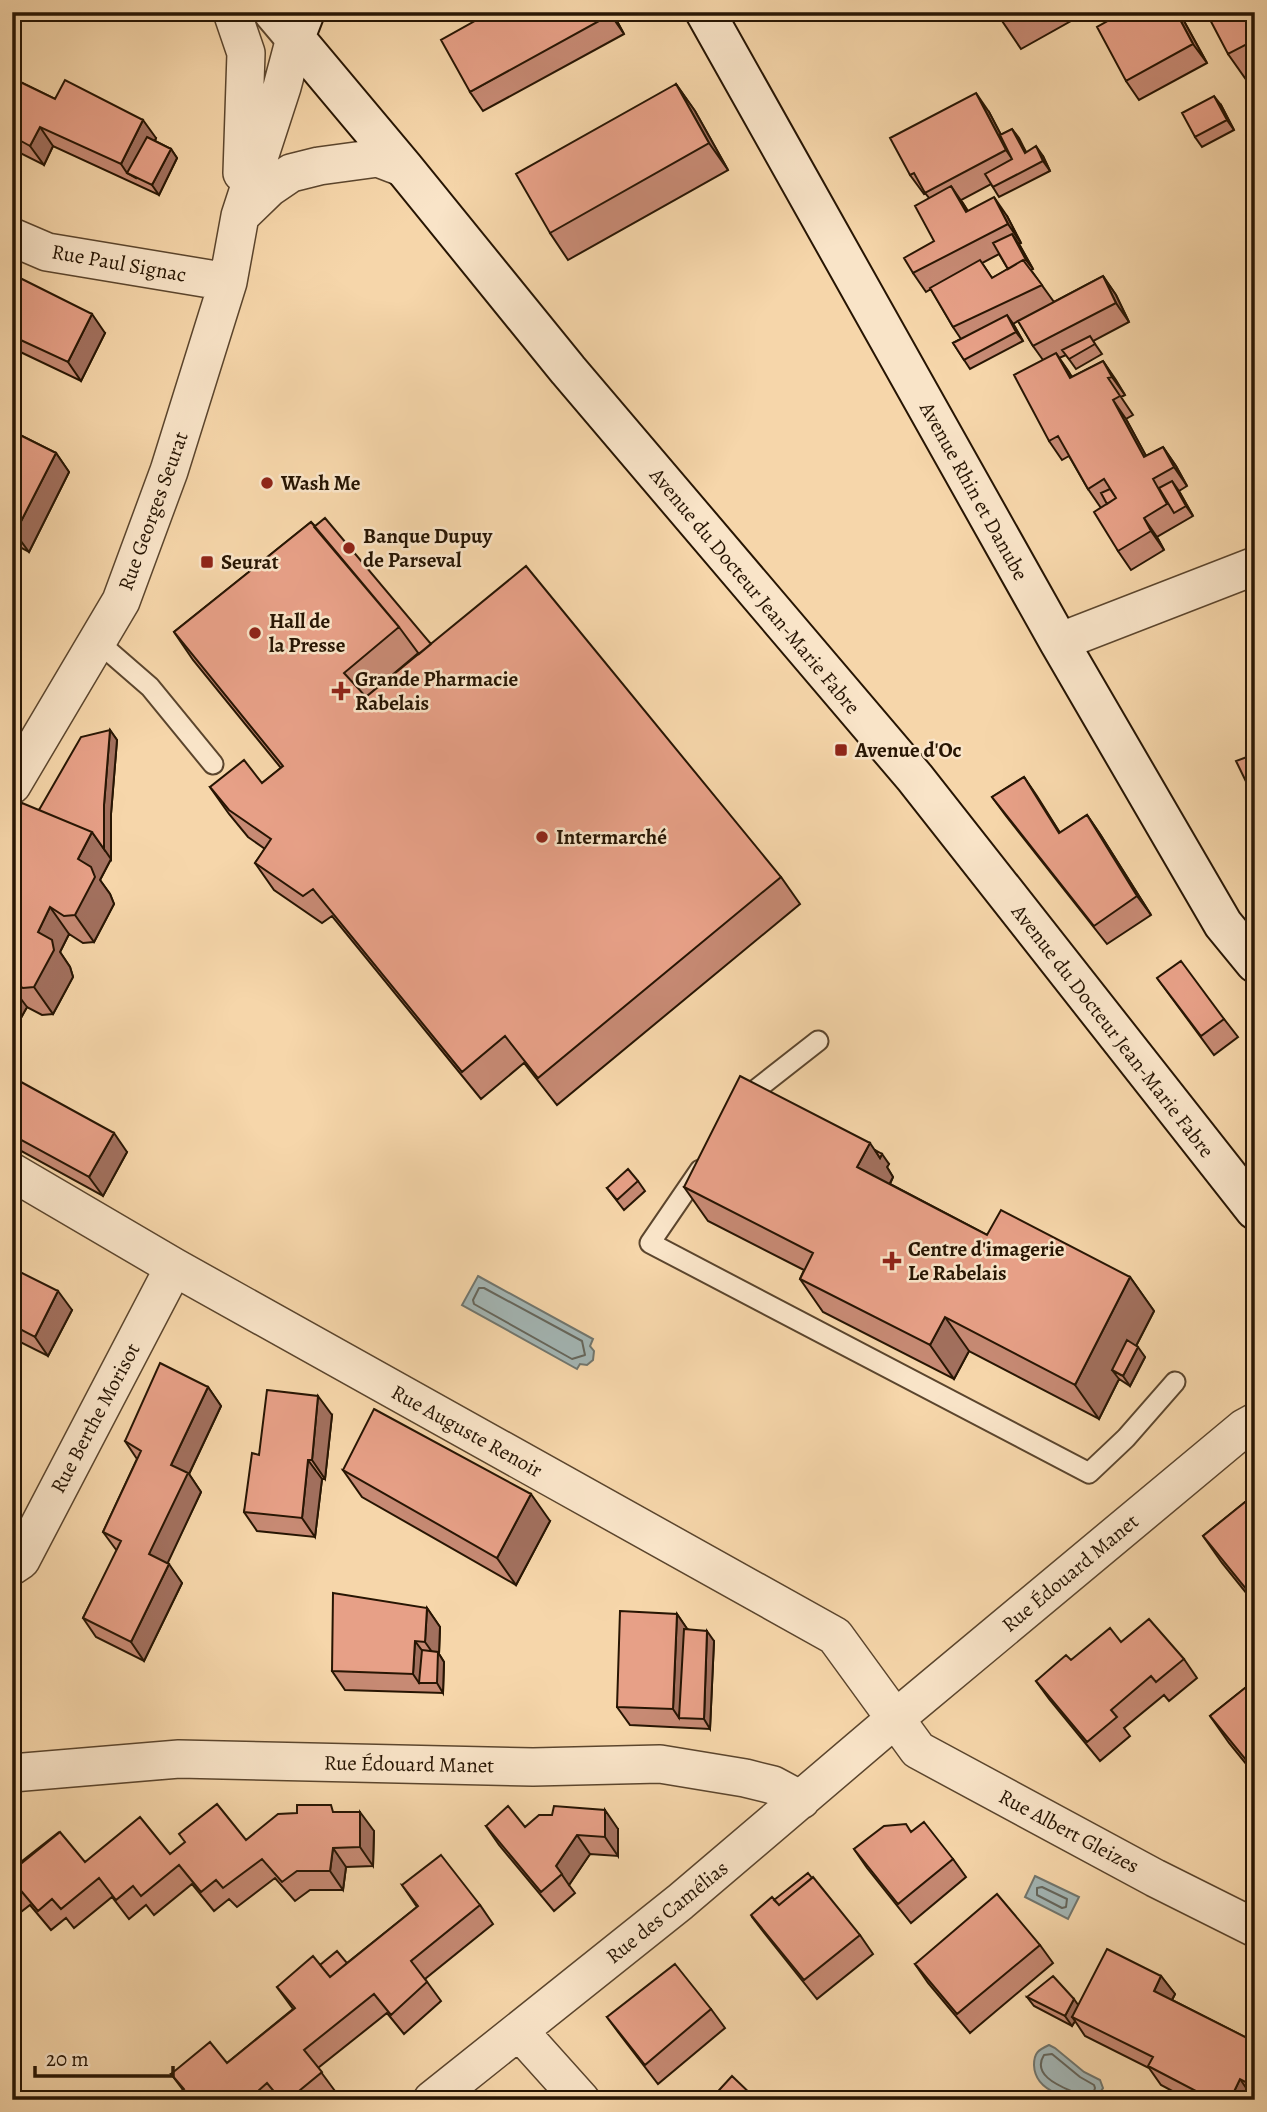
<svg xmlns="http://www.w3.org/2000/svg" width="1267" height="2112" font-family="Alegreya,serif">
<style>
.water{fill:#a3b6b5;stroke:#71766e;stroke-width:2}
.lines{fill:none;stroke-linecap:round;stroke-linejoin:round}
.shore{stroke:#65665c;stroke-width:2}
.service-casing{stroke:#5b452d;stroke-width:23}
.minor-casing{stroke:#5b452d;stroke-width:40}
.tertiary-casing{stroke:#5b452d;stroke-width:42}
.secondary-casing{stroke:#271503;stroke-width:42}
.service{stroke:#f9e4c8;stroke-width:19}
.minor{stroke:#f9e4c8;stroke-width:37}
.tertiary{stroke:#f9e4c8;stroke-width:38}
.secondary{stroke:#f9e4c8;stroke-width:38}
.wall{fill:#c78a74;stroke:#271503;stroke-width:2;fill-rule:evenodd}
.shaded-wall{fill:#a2705e;stroke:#271503;stroke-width:2}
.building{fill:#e7a087;stroke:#271503;stroke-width:2}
.poi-dot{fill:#8f2418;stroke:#f9e4c8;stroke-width:2.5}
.labels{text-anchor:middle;stroke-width:5;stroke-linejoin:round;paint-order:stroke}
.street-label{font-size:21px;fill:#271503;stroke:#f9e4c8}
.poi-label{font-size:21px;font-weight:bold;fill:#271503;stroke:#f9e4c8;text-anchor:start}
</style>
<rect width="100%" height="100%" fill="#f6d6aa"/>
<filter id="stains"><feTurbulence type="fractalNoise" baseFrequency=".00286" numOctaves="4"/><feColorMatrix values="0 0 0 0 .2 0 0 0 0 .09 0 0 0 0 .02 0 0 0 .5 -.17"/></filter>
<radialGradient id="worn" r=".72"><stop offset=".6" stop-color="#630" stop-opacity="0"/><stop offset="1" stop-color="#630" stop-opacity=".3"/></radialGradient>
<!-- water -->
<path class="water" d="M478,1276L593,1339L590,1346L594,1351L593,1360L587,1365L580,1364L577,1369L462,1305Z
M1035,1876L1079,1897L1068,1919L1025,1897Z
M1049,2045L1055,2048L1084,2072L1100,2080L1103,2088L1095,2100C1073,2100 1035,2094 1034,2065C1034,2053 1038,2050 1049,2045Z"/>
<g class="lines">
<!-- shore -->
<path class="shore" d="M479,1288H484L582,1341L585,1355L572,1359L474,1304L473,1300Z
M1042,1887L1067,1899L1066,1907L1062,1908L1037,1895V1888Z
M1074,2100L1071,2091C1057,2085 1032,2074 1044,2055L1052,2054L1080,2077L1094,2085L1095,2088L1091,2100"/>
<defs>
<path id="service" d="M97,641L150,687L213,764
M745,1104L753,1092L818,1041
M700,1170L650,1243L1089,1473L1126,1438L1175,1382"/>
<path id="minor" d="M232,12L246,53L242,173
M241,215L269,188L291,173L319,166L378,158L404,168
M12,237L47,252L228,282
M1059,642L1255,566
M12,785L121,601L169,471L228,282L240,216L282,87L295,38
M12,1172L174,1267L835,1636L918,1750L1155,1878L1255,1928
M12,1566L21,1560L174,1267
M12,1773L179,1759L533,1767L660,1764L745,1778L773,1785L801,1800
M519,2031L581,2100
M432,2100L680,1902L896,1718L1244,1428L1255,1422"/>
<path id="tertiary" d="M273,12L295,38"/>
<path id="secondary" d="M305,12L295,38L404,168L568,370L915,778L1255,1210
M705,12L1059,642L1223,924L1255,963"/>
</defs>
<!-- service casing -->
<use href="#service" class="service-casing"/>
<!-- minor casing -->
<use href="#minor" class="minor-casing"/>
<!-- tertiary casing -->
<use href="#tertiary" class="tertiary-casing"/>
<!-- secondary casing -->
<use href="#secondary" class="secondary-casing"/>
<!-- service -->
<use href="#service" class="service"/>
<!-- minor -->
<use href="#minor" class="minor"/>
<!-- tertiary -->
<use href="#tertiary" class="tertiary"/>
<!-- secondary -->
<use href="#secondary" class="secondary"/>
</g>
<!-- wall -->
<path class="wall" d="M612,12L624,34L483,111L470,92Z
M996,12H1087L1021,49Z
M1124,12H1179L1207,63L1139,100L1126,81Z
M1255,12V87L1252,88L1228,54Z
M12,78L55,99L156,138L155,141L171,149L177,158L159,195L53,146L44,165L12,149Z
M676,84L695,111L728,170L568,260L550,233Z
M1221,105L1234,130L1202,147L1195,137Z
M989,112L1001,135L1012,129L1026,152L1043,156L1050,171L999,197L991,184L961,200L968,211L1007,216L1021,243L1019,244L1033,269L1031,270L1054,302L1103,276L1116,295L1129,322L1093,341L1102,354L1076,369L1066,355L1059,358L1072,377L1103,361L1125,395L1121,397L1133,415L1126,419L1146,456L1163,447L1176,466L1187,486L1179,491L1193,516L1157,537L1164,550L1131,570L1118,551L1101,508L1088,489L1069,456L1062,460L1049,441L1043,360L1033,346L1018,321L1013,324L1023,341L970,369L953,343L961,339L953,327L931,289L926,292L913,273L934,241L929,198L925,193L924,194L910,175ZM999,254L1008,269L992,278L982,263Z
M12,279L105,333L81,381L12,348Z
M12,431L56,453L69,472L29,552L12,543Z
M311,522L431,644L781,877L800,904L557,1105L524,1063L481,1099L332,916L322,923L274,890L255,863L265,849L248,837L229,814L210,787L262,783L281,768L193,660L174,632ZM417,654L418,655L366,697Z
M110,730L117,740L111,814V859L100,880L110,894L114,904L94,942L83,943L69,934L60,952L70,967L73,977L53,1014L42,1015L27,1007L12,1034V819L39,810Z
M1024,777L1060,833L1087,815L1100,834L1151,915L1107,944L1006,816L992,797Z
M1157,978L1224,1019L1238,1037L1214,1055Z
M12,1077L127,1152L103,1196L12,1146Z
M875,1150L889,1164L887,1167L893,1177L890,1184L987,1235L1130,1277L1154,1311L1136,1346L1145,1357L1130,1386L1119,1379L1099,1419L969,1351L954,1379L823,1312L800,1279L804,1270L708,1221L684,1187Z
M638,1181L645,1191L624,1210L607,1188Z
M12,1268L72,1310L48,1356L12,1338Z
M208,1387L221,1406L189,1474L201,1492L167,1563L182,1583L144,1661L96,1637L83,1618L117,1551L103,1532L137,1459L125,1441Z
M332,1415L325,1479H322L315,1537L257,1531L244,1512L259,1455Z
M343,1470L550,1521L516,1585L362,1497Z
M1255,1494V1604L1222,1563L1203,1536Z
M427,1608L440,1627L439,1654L444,1662L443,1693L345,1690L332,1671Z
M677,1614L687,1629L714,1641L710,1729L630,1725L617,1707Z
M1121,1642L1184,1659L1197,1678L1169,1701L1164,1695L1124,1728L1130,1736L1100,1761L1049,1699L1036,1681L1071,1660Z
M1255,1680V1775L1229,1743L1210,1716Z
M336,1812L374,1831L373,1866L346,1867L343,1890H310L295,1901L275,1878L237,1907L229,1899L214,1911L192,1884L154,1915L146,1905L129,1919L112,1897L74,1928L66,1918L51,1930L30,1905L12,1919V1871L170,1854L246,1840Z
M486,1826L618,1829V1856L590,1854L569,1885L575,1893L554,1911L499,1845Z
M911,1831L953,1859L966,1877L911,1923L867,1868L854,1849Z
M402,1885L480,1905L493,1924L425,1979L441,2001L404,2034L387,2013L318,2068L335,2091L325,2100H170L183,2090L171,2074L227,2063L293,2009L277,1987L320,1965L347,1963L417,1907Z
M774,1900L860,1935L873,1954L817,1999L765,1934L752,1917Z
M1040,1945L1053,1963L970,2033L928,1983L915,1964Z
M1161,1976L1175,1994L1172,2000L1255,2042V2099L1253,2098L1252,2100H1189L1161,2085L1149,2068L1085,2036L1075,2021L1072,2026L1034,2006L1027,1997L1078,2005Z
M711,2009L725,2028L658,2084L621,2036L607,2017Z"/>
<!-- shaded-wall -->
<path class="shaded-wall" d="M609,12H612L624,34Z
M1176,12H1179L1207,63L1193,44Z
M676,84L695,111L728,170L709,143Z
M976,93L989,112L1019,169L1006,150Z
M1214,96L1221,105L1234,130L1227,120Z
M143,120L156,138L136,178L127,173L121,164Z
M40,127L53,146L44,165L30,146Z
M1012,129L1019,138L1031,162L1025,153Z
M1036,146L1043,156L1050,171L1043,161Z
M171,149L177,158L159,195L152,185Z
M951,186L964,205L979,231L966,212Z
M994,197L1007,216L1021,243L1008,224Z
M1012,234L1019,244L1033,269L1026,260Z
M1103,276L1116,295L1129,322L1116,303Z
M92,314L105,333L81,381L68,362Z
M1007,315L1014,325L1023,341L1016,332Z
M1056,353L1069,372L1083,397L1070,378Z
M1103,361L1116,380L1125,395L1112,377Z
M1113,400L1126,419L1157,476L1144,457Z
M1163,447L1176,466L1187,486L1174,467Z
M56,453L69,472L29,552L15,533Z
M1172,481L1179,491L1193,516L1186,506Z
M1144,518L1157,537L1164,550L1151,531Z
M110,730L117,740L111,814V859L104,849V805Z
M1024,777L1037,796L1072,852L1059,833Z
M1087,815L1100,834L1151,915L1137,896Z
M92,832L111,859L100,880L110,894L114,904L94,942L75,915L78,859Z
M50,907L69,934L60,952L70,967L73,977L53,1014L34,987L38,932Z
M12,987L27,1007L12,1034Z
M114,1133L127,1152L103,1196L89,1177Z
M870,1143L880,1158L882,1154L889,1164L887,1167L893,1177L881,1201L857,1167Z
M1130,1277L1154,1311L1121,1375L1112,1370L1119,1379L1099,1419L1075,1385Z
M58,1291L72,1310L48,1356L35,1337Z
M945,1317L969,1351L954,1379L930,1345Z
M1138,1347L1145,1357L1130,1386L1123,1376Z
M208,1387L221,1406L189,1474L201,1492L163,1573L149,1554L171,1465Z
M318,1396L332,1415L325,1479L312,1460Z
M12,1425L19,1435L12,1449Z
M308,1460L322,1479L315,1537L302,1518Z
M531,1494L550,1521L516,1585L497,1558Z
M169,1564L182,1583L144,1661L131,1642Z
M427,1608L440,1627L439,1654L444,1662L443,1693L437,1683V1659L425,1642Z
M677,1614L690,1633L679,1718L673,1709Z
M707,1631L714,1641L710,1729L704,1719Z
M415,1641L429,1660L419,1683L413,1674Z
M605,1810L618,1829V1856L605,1837Z
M360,1812L374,1831L373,1866L360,1847Z
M577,1835L590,1854L569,1885L556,1866Z
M333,1848L346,1867L343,1890L330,1871Z
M1161,1976L1175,1994L1167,2009L1154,1991Z
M1074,1999L1081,2009L1072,2017L1075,2021L1072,2026L1065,2016Z
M1240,2079L1253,2098L1252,2100H1230Z"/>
<!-- building -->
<path class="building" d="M491,12H609L610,15L470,92L441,40Z
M1124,12H1176L1193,44L1126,81L1097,27Z
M1206,12H1255V40L1228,54Z
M12,78L55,99L65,80L143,120L121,164L40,127L30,146L12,136Z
M676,84L709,143L550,233L516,174Z
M976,93L1006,150L925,193L914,173L910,175L890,138Z
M1214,96L1227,120L1195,137L1182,113Z
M1012,129L1025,153L1036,146L1043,161L993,187L985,174L1012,159L1000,135Z
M147,137L171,149L152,185L127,173Z
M951,186L966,212L994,197L1008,224L913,273L904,258L934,241L915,206Z
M1012,234L1026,260L1024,261L1023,260L1008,269L993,243Z
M980,260L992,278L1023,260L1042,285L953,327L930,288Z
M14,275L92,314L68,362L12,336V279Z
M1103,276L1116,303L1033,346L1018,321Z
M1007,315L1016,332L964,360L953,343Z
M1090,336L1095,344L1069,359L1062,350Z
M1056,353L1070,378L1103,361L1112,377L1108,378L1120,396L1113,400L1144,457L1163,447L1174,467L1153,479L1167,504L1144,518L1151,531L1118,551L1094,512L1116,498L1104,479L1088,489L1058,436L1049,441L1014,375Z
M12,431L56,453L15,533L12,531Z
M1172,481L1186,506L1174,513L1159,488Z
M1110,489L1116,498L1107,504L1101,493Z
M325,518L431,644L419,654L399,627L314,527Z
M311,522L399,627L344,673L366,697L526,566L781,877L538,1078L505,1036L462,1072L313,889L303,896L255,863L271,839L229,810L210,787L244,760L262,783L283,766L174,632Z
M110,730L104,805V849L92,832L39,810L81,737Z
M1255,754V800L1236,761Z
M1024,777L1059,833L1087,815L1137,896L1094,926L992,797Z
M22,803L92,832L78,859L91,867L95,877L75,915L64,916L50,907L38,932L52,940L54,950L34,987L23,988L12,983V819Z
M1181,961L1224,1019L1201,1036L1157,978Z
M740,1076L870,1143L857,1167L945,1213L987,1235L1001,1210L1130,1277L1075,1385L945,1317L930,1345L800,1279L813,1253L684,1187Z
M12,1077L114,1133L89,1177L12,1135Z
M875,1150L882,1154L880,1158Z
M628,1169L638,1181L617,1200L607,1188Z
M12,1268L58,1291L35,1337L12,1325Z
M1127,1340L1138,1347L1123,1376L1112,1370Z
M160,1363L208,1387L171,1465L188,1473L149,1554L169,1564L131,1642L83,1618L121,1541L103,1532L141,1451L125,1441Z
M267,1390L318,1396L312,1460H308L302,1518L244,1512L252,1453L259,1455Z
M374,1409L531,1494L497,1558L343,1470Z
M1255,1494V1600L1203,1536Z
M333,1593L427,1608L425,1642L415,1641L413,1674L332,1671Z
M620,1611L677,1614L673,1709L617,1707Z
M1149,1619L1184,1659L1156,1682L1151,1676L1111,1710L1117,1717L1087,1742L1036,1681L1066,1655L1071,1660L1110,1628L1121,1642Z
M684,1629L707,1631L704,1719L679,1718Z
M422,1650L438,1652L437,1683H419Z
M1255,1680V1771L1210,1716Z
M217,1804L246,1840L278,1814L297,1813V1805H331L333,1812H360V1847L333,1848L330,1871H297L282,1882L262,1859L223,1888L216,1880L201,1892L179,1865L141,1896L133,1886L116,1900L99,1878L61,1909L52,1899L38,1911L17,1886L12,1890V1871L60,1832L85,1862L140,1817L170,1854L185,1842L179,1834Z
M508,1806L525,1827L539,1815H552L554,1806L605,1810V1837L577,1835L556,1866L562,1874L541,1892L486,1826Z
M924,1822L953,1859L898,1904L854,1849L884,1826L906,1824L911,1832Z
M59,1832L23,1862L22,1861Z
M441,1855L480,1905L411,1961L427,1982L391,2015L374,1994L304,2050L322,2072L288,2100H281L267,2083L248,2100H170L184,2089L171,2074L210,2042L227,2063L295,2008L277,1987L313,1956L330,1977L418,1906L402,1885Z
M808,1873L812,1878L779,1905L774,1900Z
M813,1877L860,1935L804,1980L751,1915L772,1897L779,1905Z
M997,1894L1040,1945L957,2014L915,1964Z
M1107,1949L1161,1976L1154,1991L1255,2042V2087L1240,2079L1230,2100H1213L1148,2066L1153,2057L1072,2017Z
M337,1951L347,1963L330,1977L320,1965Z
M675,1964L711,2009L645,2065L607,2017Z
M1053,1976L1074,1999L1065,2016L1027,1997Z
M732,2076L757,2100H710Z"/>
<!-- markers -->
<g class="poi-dot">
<circle cx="267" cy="483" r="7"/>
<circle cx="349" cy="548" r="7"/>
<rect x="200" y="555" width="14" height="14" rx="3.5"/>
<circle cx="255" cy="633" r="7"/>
<path d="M337.5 680.5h7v7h7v7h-7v7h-7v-7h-7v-7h7z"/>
<rect x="834" y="743" width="14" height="14" rx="3.5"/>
<circle cx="542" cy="837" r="7"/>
<path d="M888.5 1250.5h7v7h7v7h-7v7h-7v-7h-7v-7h7z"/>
</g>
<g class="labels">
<!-- street labels -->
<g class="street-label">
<text transform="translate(119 263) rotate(10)" y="7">Rue Paul Signac</text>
<text transform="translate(974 491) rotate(61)" y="7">Avenue Rhin et Danube</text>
<text transform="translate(153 511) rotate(-70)" y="7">Rue Georges Seurat</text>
<text transform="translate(755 591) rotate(50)" y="7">Avenue du Docteur Jean-Marie Fabre</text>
<text transform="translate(1113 1031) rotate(52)" y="7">Avenue du Docteur Jean-Marie Fabre</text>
<text transform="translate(95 1418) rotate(-62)" y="7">Rue Berthe Morisot</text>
<text transform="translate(467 1431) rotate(29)" y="7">Rue Auguste Renoir</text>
<text transform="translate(1070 1573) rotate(-40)" y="7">Rue Édouard Manet</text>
<text transform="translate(409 1764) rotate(1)" y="7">Rue Édouard Manet</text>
<text transform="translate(1069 1831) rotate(28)" y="7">Rue Albert Gleizes</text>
<text transform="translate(667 1912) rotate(-39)" y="7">Rue des Camélias</text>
</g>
<!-- poi labels -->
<g class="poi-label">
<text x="281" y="490">Wash Me</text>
<text x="363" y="543">Banque Dupuy<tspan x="363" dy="24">de Parseval</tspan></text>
<text x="221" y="569">Seurat</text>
<text x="269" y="628">Hall de<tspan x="269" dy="24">la Presse</tspan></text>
<text x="355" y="686">Grande Pharmacie<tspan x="355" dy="24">Rabelais</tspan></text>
<text x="855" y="757">Avenue d'Oc</text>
<text x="556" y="844">Intermarché</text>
<text x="908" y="1256">Centre d'imagerie<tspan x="908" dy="24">Le Rabelais</tspan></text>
</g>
</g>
<!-- margin -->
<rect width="1267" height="2112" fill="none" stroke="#f6d6aa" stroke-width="42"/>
<rect x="14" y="14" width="1239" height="2084" fill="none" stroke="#271503" stroke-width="3.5"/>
<rect x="21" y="21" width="1225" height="2070" fill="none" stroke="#271503" stroke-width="2"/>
<!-- scale -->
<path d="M35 2066v10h138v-10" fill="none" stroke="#271503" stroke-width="3.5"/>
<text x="46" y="2066" font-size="21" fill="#271503" stroke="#f9e4c8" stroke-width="5" paint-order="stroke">20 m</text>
<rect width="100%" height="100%" filter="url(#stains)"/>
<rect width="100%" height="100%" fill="url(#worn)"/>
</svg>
